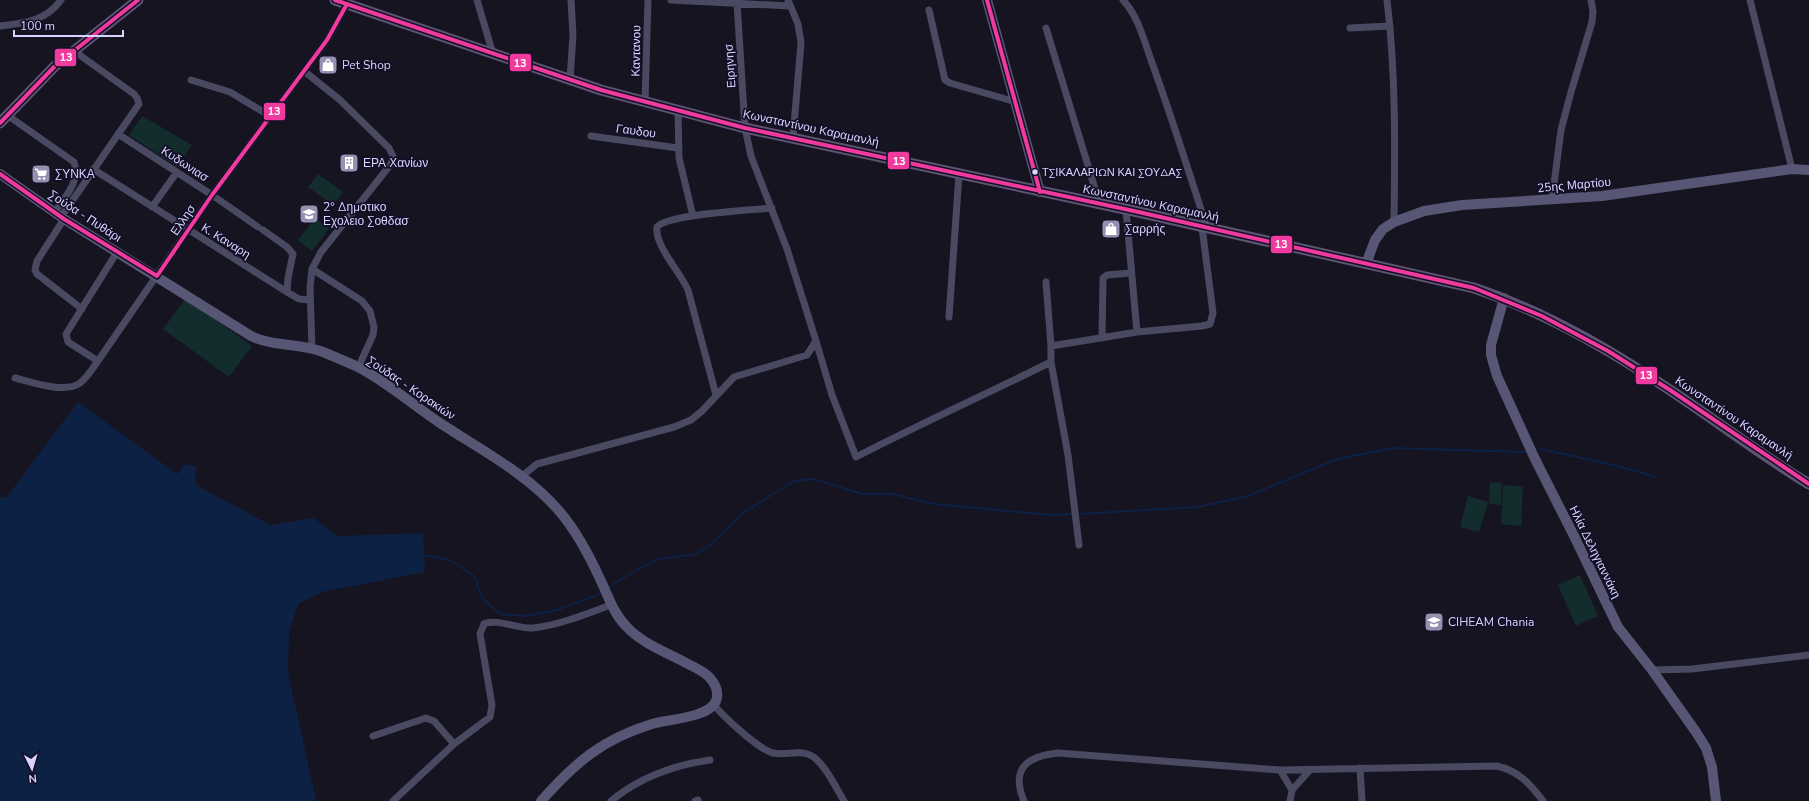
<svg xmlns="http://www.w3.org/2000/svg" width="1809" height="801" font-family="'Nunito Sans',sans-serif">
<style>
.green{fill:#132c2d}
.water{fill:#0d2144}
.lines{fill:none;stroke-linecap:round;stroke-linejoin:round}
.stream{stroke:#0d2144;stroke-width:2}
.street{stroke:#4a4962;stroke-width:7}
.secondary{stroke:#575674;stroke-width:10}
.primary{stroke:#5e5373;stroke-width:11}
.bus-1-casing{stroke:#130f26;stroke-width:7}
.bus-1{stroke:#f13a9d;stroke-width:4}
.bus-dot{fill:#d9d4ff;stroke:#130f26;stroke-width:1.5}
.labels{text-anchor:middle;stroke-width:3.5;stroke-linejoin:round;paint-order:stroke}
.bus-label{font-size:11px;fill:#d9d4ff;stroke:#130f26;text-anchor:start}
.street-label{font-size:12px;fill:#d9d4ff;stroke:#130f26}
.poi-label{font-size:12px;fill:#d9d4ff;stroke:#130f26;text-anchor:start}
.line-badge{stroke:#130f26;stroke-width:1.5}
.badge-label{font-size:11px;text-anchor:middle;font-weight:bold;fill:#fff}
</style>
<rect width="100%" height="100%" fill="#161421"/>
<!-- green -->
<path class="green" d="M142,116L192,145L177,167L129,135Z
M318,174L343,192L333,205L308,187Z
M315,218L329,228L312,251L298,240Z
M186,298L252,346L229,377L163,329Z
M1490,482L1502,483L1501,505L1489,504Z
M1503,485L1523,487L1521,526L1501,524Z
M1468,496L1488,502L1479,532L1460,527Z
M1580,575L1598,616L1576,626L1558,585Z"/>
<!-- water -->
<path class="water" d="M78,402L177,474L184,465L196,466L195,479L196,485L270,525L313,518L338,536L423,533L425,572L322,592L298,604L289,632L288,672L316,801H0V497L6,498Z"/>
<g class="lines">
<!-- stream -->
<path class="stream" d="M1540,449L1614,465L1657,477
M1078,514L1198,507L1248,496L1337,459L1393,448L1525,452
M424,555L450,560L474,576L482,598L500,614L526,616L557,610L595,596L602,592
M607,588L635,571L659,559L696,554L710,545L743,513L794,481L814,479L862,494H892L934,504L1050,515L1073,514"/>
<!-- street -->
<path class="street" d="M477,0L493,54
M671,0L790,6
M788,0L798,24L801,43L793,137
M1123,0C1138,16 1144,40 1151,60C1171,115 1189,172 1207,228
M1387,0C1396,73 1395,148 1394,222
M1750,0L1792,169
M929,10L945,80L950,83L1016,102
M0,26C25,23 46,21 61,0
M1046,28L1100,205
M1350,28L1390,26
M304,71L340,100L389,148L393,156L391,164L321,252L312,269L310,287L312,349
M191,80L230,92L270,116
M570,80L573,35L571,0
M645,102L648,0
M678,110L679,158L693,216
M7,115L74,162C81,182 65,196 55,212
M118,134L212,195L258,227
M591,136L678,148
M93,169L287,292
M1552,200L1561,130L1571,92L1592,22L1593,12L1591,0
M152,207L177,172
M1126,210L1137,332
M61,217L139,104L137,98L134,94L74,51
M64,219L37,261L35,270L37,274L82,309
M263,230L287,247L293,254L288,278L287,292L299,299L310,300
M312,269L362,301L370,311L374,327L373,335L358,368
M1046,282L1051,346
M949,317L959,174
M1102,338L1103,278L1107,275L1131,273
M816,341L832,395L856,457C920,424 986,394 1051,362V346L1137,332L1202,326L1210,324L1213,313L1202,227
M98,361L68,342L66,334L117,252
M1051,362L1068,455L1079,545
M15,378C31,382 65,394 80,383C87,378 93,368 98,361L212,195L327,40L347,4
M716,395L688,290C681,273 654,245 657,227C667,214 752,210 772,208
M522,476L537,464L674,427L691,420L702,411L734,377L807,355L816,341L787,249L751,156L745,128L737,3
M1652,670L1692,669L1809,655
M714,705C724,717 758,749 773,753C786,756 800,749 812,756C825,764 836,788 844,801
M373,736L426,718L434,721L454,744
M1360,768L1362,801
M1280,770L1292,790
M393,801L454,744L490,717L492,705L480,634L484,624C496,618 518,629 533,628C560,625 586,614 611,605
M611,801C640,777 674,765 710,760
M695,801L698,800
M1024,801C1010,768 1028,756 1058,753L1280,770L1497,766C1519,771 1530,784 1543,801
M1290,801L1292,790L1310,770"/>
<!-- secondary -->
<path class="secondary" d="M987,0L1040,192
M0,174L64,219L251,336C274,347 300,343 323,352C335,357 347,362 358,367C387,382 413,405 440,423C481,450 528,474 560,512C577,532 589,555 600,579C608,595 613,613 626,626C641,643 666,652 686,663C694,667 704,671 710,678C716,685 719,693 716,701C709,718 668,719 652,724C602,739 575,763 541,801
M1366,264L1375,240L1383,229L1394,222L1424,211L1462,205L1602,196L1792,169L1809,170
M1504,298L1491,345V355L1497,376L1535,459L1574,536L1618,627L1652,670L1696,732L1706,748L1712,767L1716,801"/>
<!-- primary -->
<path class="primary" d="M335,0L601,90L745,128L1134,211L1474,288C1536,309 1595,341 1650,377C1704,411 1754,451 1809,484
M0,123L55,66L138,0"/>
<defs>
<path id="bus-1" d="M335,0L601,90L745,128L1134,211L1474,288L1542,316L1608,351L1670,390L1809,484
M987,0L1040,192
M0,123L55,66L138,0
M0,174L64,219L157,276L212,195L327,40L347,4"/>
</defs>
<!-- bus-1 casing -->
<use href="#bus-1" class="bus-1-casing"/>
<!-- bus-1 -->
<use href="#bus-1" class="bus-1"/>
</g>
<!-- icons -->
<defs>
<symbol id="shop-square" viewBox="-11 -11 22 22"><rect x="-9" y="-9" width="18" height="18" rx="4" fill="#9591b1" stroke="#130f26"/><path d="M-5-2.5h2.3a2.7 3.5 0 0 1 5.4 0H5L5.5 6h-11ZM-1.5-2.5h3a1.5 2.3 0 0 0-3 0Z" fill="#fff"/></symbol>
<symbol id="building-square" viewBox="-11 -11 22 22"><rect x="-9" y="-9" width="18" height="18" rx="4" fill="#9591b1" stroke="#130f26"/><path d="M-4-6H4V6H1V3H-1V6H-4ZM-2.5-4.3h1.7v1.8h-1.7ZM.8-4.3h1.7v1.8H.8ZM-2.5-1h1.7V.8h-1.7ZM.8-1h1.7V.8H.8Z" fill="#fff"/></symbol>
<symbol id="supermarket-square" viewBox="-11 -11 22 22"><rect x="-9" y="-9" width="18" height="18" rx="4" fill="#9591b1" stroke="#130f26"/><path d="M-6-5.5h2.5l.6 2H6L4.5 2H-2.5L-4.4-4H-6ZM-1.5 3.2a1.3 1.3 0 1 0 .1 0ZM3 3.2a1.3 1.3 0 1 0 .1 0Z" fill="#fff"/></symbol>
<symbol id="school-square" viewBox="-11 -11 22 22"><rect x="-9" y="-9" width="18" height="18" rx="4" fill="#9591b1" stroke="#130f26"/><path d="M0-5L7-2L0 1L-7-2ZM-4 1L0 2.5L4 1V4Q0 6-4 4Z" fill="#fff"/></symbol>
<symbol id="university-square" viewBox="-11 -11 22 22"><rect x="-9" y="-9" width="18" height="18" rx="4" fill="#9591b1" stroke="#130f26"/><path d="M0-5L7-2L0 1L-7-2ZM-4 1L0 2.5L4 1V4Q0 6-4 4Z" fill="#fff"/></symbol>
</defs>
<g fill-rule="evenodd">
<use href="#shop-square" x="317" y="54" width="22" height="22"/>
<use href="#building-square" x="338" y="152" width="22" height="22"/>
<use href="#supermarket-square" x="30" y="163" width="22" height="22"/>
<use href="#school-square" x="298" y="203" width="22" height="22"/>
<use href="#shop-square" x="1100" y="218" width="22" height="22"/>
<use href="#university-square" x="1423" y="611" width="22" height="22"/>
</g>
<!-- markers -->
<circle class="bus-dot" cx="1035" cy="172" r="3.5"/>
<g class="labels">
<!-- bus labels -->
<g class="bus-label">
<text x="1042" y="176">ΤΣΙΚΑΛΑΡΙΩΝ ΚΑΙ ΣΟΥΔΑΣ</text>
</g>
<!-- street labels -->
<g class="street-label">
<text transform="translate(636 51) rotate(-89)" y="4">Καντανου</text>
<text transform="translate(730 66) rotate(-94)" y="4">Ειρηνησ</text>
<text transform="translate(811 128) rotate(12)" y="4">Κωνσταντίνου Καραμανλή</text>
<text transform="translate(636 131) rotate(8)" y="4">Γαυδου</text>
<text transform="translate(185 164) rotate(33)" y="4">Κυδωνιασ</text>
<text transform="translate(1574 185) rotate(-5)" y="4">25ης Μαρτίου</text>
<text transform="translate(1151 203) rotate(12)" y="4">Κωνσταντίνου Καραμανλή</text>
<text transform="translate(85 216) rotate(33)" y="4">Σούδα - Πυθάρι</text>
<text transform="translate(183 220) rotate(-56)" y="4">Ελλησ</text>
<text transform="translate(226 241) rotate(32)" y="4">Κ. Καναρη</text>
<text transform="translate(411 388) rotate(34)" y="4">Σούδας - Κορακιών</text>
<text transform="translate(1734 418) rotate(34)" y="4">Κωνσταντίνου Καραμανλή</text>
<text transform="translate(1595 552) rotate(64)" y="4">Ηλία Δεληγιαννάκη</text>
</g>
<!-- poi labels -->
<g class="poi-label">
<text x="342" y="69">Pet Shop</text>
<text x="363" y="167">ΕΡΑ Χανίων</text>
<text x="55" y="178">ΣΥΝΚΑ</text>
<text x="323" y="211">2° Δημοτικο<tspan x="323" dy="14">Εχολειο Σοθδασ</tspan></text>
<text x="1125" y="233">Σαρρής</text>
<text x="1448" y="626">CIHEAM Chania</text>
</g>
</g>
<g class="line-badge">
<rect x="54" y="48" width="23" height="19" rx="4" fill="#f13a9d"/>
<rect x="509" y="53" width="23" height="19" rx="4" fill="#f13a9d"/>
<rect x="263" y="102" width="23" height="19" rx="4" fill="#f13a9d"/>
<rect x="887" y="151" width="23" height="19" rx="4" fill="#f13a9d"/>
<rect x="1270" y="235" width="23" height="19" rx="4" fill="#f13a9d"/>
<rect x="1635" y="366" width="23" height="19" rx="4" fill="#f13a9d"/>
</g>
<g class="badge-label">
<text x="66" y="61">13</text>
<text x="520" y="67">13</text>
<text x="274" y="115">13</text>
<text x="899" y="165">13</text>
<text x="1281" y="248">13</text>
<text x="1646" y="379">13</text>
</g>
<!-- north arrow -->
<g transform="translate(32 769) rotate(175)" stroke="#130f26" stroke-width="3" paint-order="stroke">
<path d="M0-3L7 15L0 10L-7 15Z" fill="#d9d4ff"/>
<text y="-6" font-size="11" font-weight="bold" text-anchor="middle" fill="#d9d4ff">N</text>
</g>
<!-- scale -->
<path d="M14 30v6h109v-6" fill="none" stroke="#d9d4ff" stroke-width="2"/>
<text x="20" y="30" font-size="12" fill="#d9d4ff" stroke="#130f26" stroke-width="3" paint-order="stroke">100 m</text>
</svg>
